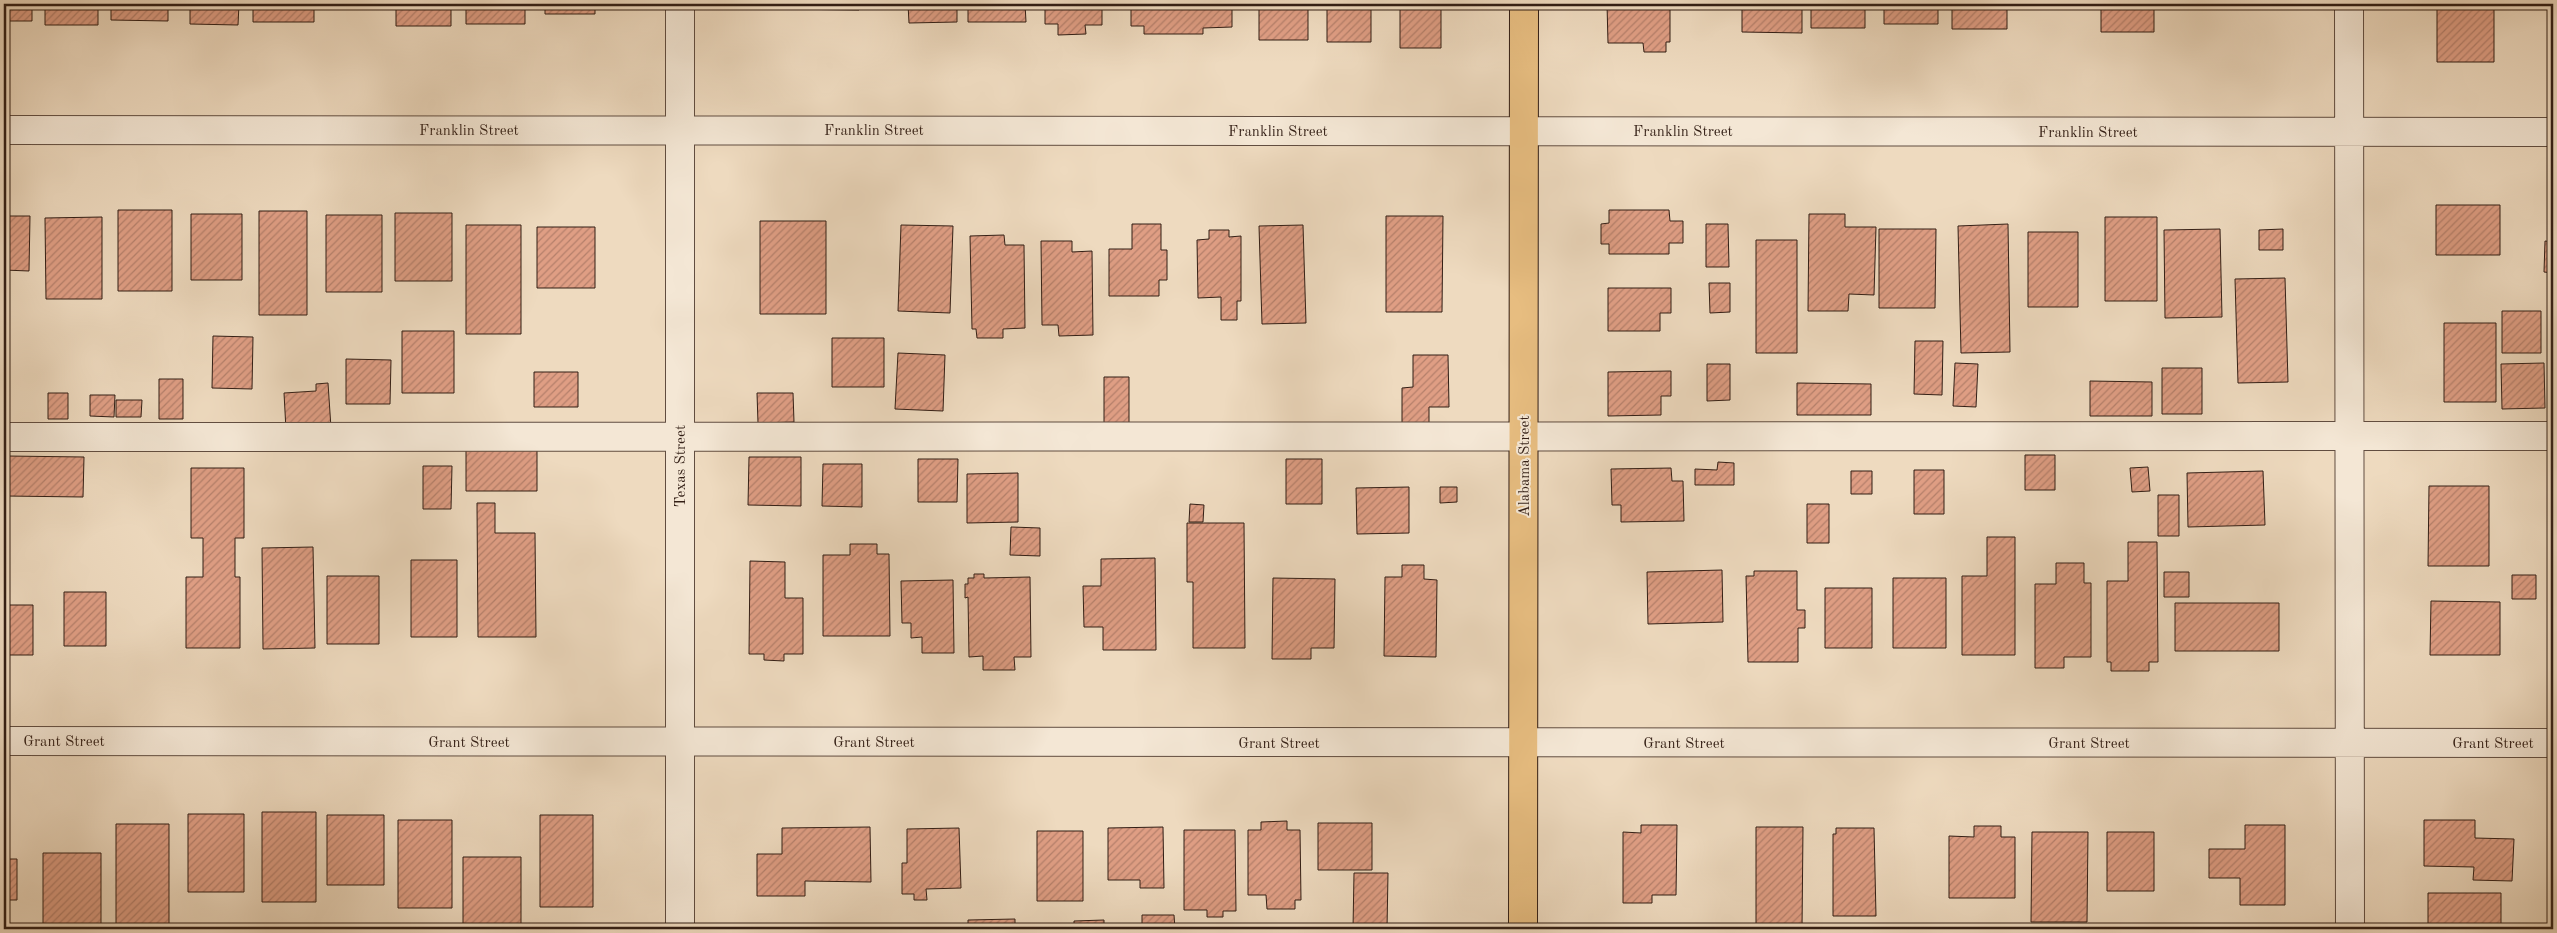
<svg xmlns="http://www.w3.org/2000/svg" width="2557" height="933" font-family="'Old Standard TT',serif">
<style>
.building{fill:url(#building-hatch);stroke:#321e15}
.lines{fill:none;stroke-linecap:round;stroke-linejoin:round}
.minor-casing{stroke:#614d40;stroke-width:30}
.major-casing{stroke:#321e15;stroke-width:30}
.minor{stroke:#f4e7d5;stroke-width:28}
.major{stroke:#e7bd80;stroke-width:28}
.labels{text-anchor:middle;stroke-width:4;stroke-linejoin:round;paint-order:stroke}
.street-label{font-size:15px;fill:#321e15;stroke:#f4e7d5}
</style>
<defs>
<pattern id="building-hatch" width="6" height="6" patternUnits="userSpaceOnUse" patternTransform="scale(1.25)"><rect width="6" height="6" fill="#df9e84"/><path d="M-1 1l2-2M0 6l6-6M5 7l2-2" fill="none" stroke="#b5806b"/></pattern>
</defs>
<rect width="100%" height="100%" fill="#eedabf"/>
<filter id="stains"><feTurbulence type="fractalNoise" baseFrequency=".004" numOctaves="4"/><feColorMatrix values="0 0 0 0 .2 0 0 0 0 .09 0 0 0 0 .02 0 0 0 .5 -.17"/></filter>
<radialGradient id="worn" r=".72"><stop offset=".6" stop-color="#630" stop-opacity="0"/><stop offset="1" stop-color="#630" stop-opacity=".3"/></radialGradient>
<!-- building -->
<path class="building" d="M5,4H32V21H5Z
M45,4H98V25H45Z
M111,4H168V21L111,20Z
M190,4H239L238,25L190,24Z
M253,4H314V22H253Z
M396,4H451V26H396Z
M466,4H525V24H466Z
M545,4H595V14H545Z
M779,4H859V10L779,9Z
M908,4H957V22L909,23Z
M968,4H1025L1026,22H968Z
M1045,4H1102V25H1085L1086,34L1058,35V24H1045Z
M1131,4H1232V27L1203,28V34H1144V26H1131Z
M1259,4H1308V40H1259Z
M1327,4H1371V42H1327Z
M1400,4H1441V48H1400Z
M1607,4H1670V42H1666V52H1644L1643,43H1608Z
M1742,4H1802V33L1742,32Z
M1811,4H1865V28H1811Z
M1884,4H1938V24H1884Z
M1952,4H2007V29H1952Z
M2101,4H2154V32H2101Z
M2437,4H2494V62H2437Z
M2436,205H2500V255H2436Z
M118,210H172V291H118Z
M1609,210H1669L1670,221H1683V243H1669V254H1609V244H1601V224L1609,223Z
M259,211H307V315H259Z
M395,213H452V281H395Z
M191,214H242V280H191Z
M1809,214H1845V227H1876L1874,295L1849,294L1848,311H1808Z
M326,215H382V292H326Z
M4,216H30L29,271L4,270Z
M1386,216H1443L1442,312H1386Z
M102,217V299H46L45,218Z
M2105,217H2157V301H2105Z
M760,221H826V314H760Z
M1132,224H1161V250H1167V280H1159V296H1109V249H1132Z
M1706,224H1728L1729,267H1706Z
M2008,224L2010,352L1961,353L1958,226Z
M466,225H521V334H466Z
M901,225L953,226L950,313L898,311Z
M1303,225L1306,323L1262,324L1259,226Z
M537,227H595V288H537Z
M1879,229H1936L1935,308H1879Z
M2220,229L2222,317L2165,318L2164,230Z
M2283,229V250H2259V230Z
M1209,230H1229V237L1241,236V301H1237V320H1221V297L1198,298L1197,240L1209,239Z
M2028,232H2078V307H2028Z
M1004,235L1005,245H1024L1025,328L1003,329V338H977L976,329H972L970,236Z
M1756,240H1797V353H1756Z
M1041,241H1072V252L1092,251L1093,335L1059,336L1058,325H1042Z
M2545,241L2553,242V273L2544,272Z
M2285,278L2288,382L2238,383L2235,279Z
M1709,283H1730V312L1710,313Z
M1608,288H1671V313H1660V331H1608Z
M2502,311H2541V353H2502Z
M2444,323H2496V402H2444Z
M402,331H454V393H402Z
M213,336L253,337L252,389L212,388Z
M832,338H884V387H832Z
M1915,341H1943L1942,395L1914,394Z
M898,353L945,355L943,411L895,409Z
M1413,355H1448L1449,407H1429V424H1402V388L1413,387Z
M346,359L391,360L390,404H346Z
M1955,363L1978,364L1976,407L1953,406Z
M2544,363L2545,408L2502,409L2501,364Z
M1707,364H1730V400L1707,401Z
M2162,368H2202V414H2162Z
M1671,371V396H1661V415L1608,416V372Z
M534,372H578V407H534Z
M1104,377H1129V424H1104Z
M159,379H183V419H159Z
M2090,381L2152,382V416H2090Z
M328,383L331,428L286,430L284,393L316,391V384Z
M1797,383L1871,384V415H1797Z
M48,393H68V419H48Z
M757,393H793L794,422L758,423Z
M90,395H115L114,417L90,416Z
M116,400H142L141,417H116Z
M466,441H537V491H466Z
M2025,455H2055V490H2025Z
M7,456L84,457L83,497L6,496Z
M749,457H801V506L748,505Z
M918,459H958L957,502H918Z
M1286,459H1322V504H1286Z
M1718,462L1734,463V485H1695V469L1717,470Z
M823,464H862V507L822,506Z
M423,466H452L451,509H423Z
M2148,467L2150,491L2132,492L2130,468Z
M191,468H244V538H235V577H240V648H186V577H203V538H191Z
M1671,468L1672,481H1683L1684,521L1621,522V505H1612L1611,469Z
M1914,470H1944V514H1914Z
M1851,471H1872V494H1851Z
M2263,471L2265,525L2188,527L2187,473Z
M1018,473V522L967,523V474Z
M2429,486H2489V566H2428Z
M1409,487V533L1357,534L1356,488Z
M1440,487H1457V502L1440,503Z
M2158,495H2179V536H2158Z
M477,503H495V533H535L536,637H478Z
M1190,504L1204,505L1203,522H1189Z
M1807,504H1829V543H1807Z
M1187,523H1244L1245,648H1193V582H1187Z
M1011,527L1040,528V556L1010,555Z
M1987,537H2015V655H1962V576H1987Z
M2128,542H2157L2158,662H2149V671H2111V662H2107V581H2128Z
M850,544H877V554H889L890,636H823V555H850Z
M313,547L315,648L263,649L262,548Z
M1155,558L1156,650H1103V627H1084L1083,586H1101V559Z
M411,560H457V637H411Z
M750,561L785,562V598H803V654H784V661L764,660V654H749Z
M2056,563H2084V583H2091V657H2064V668H2035V584H2056Z
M1402,565H1424V579L1437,580L1436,657L1384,656L1385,577H1402Z
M1722,570L1723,622L1648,624L1647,572Z
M1754,571H1797V610H1805V628H1798V662H1748L1746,576H1754Z
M2164,572H2189V597H2164Z
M974,574H984V578L1030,577L1031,657H1014L1015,670H983V656L969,657L968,597L965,598V584H968V578H974Z
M2512,575H2536V599H2512Z
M327,576H379V644H327Z
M1273,578L1335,579L1334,648H1311V659H1272Z
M1893,578H1946V648H1893Z
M953,580L954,653H922V637L911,638V623H902L901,581Z
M1825,588H1872V648H1825Z
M64,592H106V646H64Z
M2431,601L2500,602V655H2430Z
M2175,603H2279V651H2175Z
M4,605H33V655H4Z
M262,812H316V902H262Z
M188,814H244V892H188Z
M327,815H384V885H327Z
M540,815H593V907H540Z
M398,820H452V908H398Z
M2424,820H2475V838L2514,839L2512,881L2473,880L2474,867L2424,866Z
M1287,821V830H1300L1301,900H1295V909H1267L1266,895H1248V830H1261V822Z
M1318,823H1372V870H1318Z
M116,824H169V929H116Z
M1641,825H1677L1676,895H1652V903H1623V832L1641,833Z
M2245,825H2285V905H2240V878H2209V849H2245Z
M1974,826H2001V837H2015V898H1949V836L1974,837Z
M870,827L871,882L805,881V896H757V854H782V828Z
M1163,827L1164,888H1140V880H1108V828Z
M1756,827H1803L1802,929H1756Z
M959,828L961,888L926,889L927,900H914V894H902V863H907V829Z
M1836,828H1874L1876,916H1833V834H1836Z
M1184,830H1235L1236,911H1223V917H1207V910H1184Z
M1037,831H1083V901H1037Z
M2032,832H2088L2087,922H2031Z
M2107,832H2154V891H2107Z
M43,853H101V929H43Z
M463,857H521V929H463Z
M4,859H17V900H4Z
M1354,873H1388L1387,929H1353Z
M2428,893H2501V929H2428Z
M1142,915H1174L1175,929H1142Z
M1015,919V929H968V920Z
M1104,920V929H1074V921Z"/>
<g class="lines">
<defs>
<path id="minor" d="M680,4V929
M2349,4L2350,929
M4,130L2553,132
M4,437L2553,436
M4,741L2553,743"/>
<path id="major" d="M1523,929L1524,4"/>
</defs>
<!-- minor casing -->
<use href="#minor" class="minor-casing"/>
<!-- major casing -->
<use href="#major" class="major-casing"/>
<!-- minor -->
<use href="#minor" class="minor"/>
<!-- major -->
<use href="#major" class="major"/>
</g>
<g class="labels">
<!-- street labels -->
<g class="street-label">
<text x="469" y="135">Franklin Street</text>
<text x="874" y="135">Franklin Street</text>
<text x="1278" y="136">Franklin Street</text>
<text x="1683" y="136">Franklin Street</text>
<text x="2088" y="137">Franklin Street</text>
<text transform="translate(680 466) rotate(-90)" y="5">Texas Street</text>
<text transform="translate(1524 466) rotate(-90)" y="5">Alabama Street</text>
<text x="64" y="746">Grant Street</text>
<text x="469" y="747">Grant Street</text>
<text x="874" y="747">Grant Street</text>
<text x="1279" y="748">Grant Street</text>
<text x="1684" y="748">Grant Street</text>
<text x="2089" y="748">Grant Street</text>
<text x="2493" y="748">Grant Street</text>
</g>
</g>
<!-- margin -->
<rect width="2557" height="933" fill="none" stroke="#eedabf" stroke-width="20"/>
<rect x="5" y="5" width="2547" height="923" fill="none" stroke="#321e15" stroke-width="2.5"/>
<rect x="10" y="10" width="2537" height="913" fill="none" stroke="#321e15"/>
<rect width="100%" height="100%" filter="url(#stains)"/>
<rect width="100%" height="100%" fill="url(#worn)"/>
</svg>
